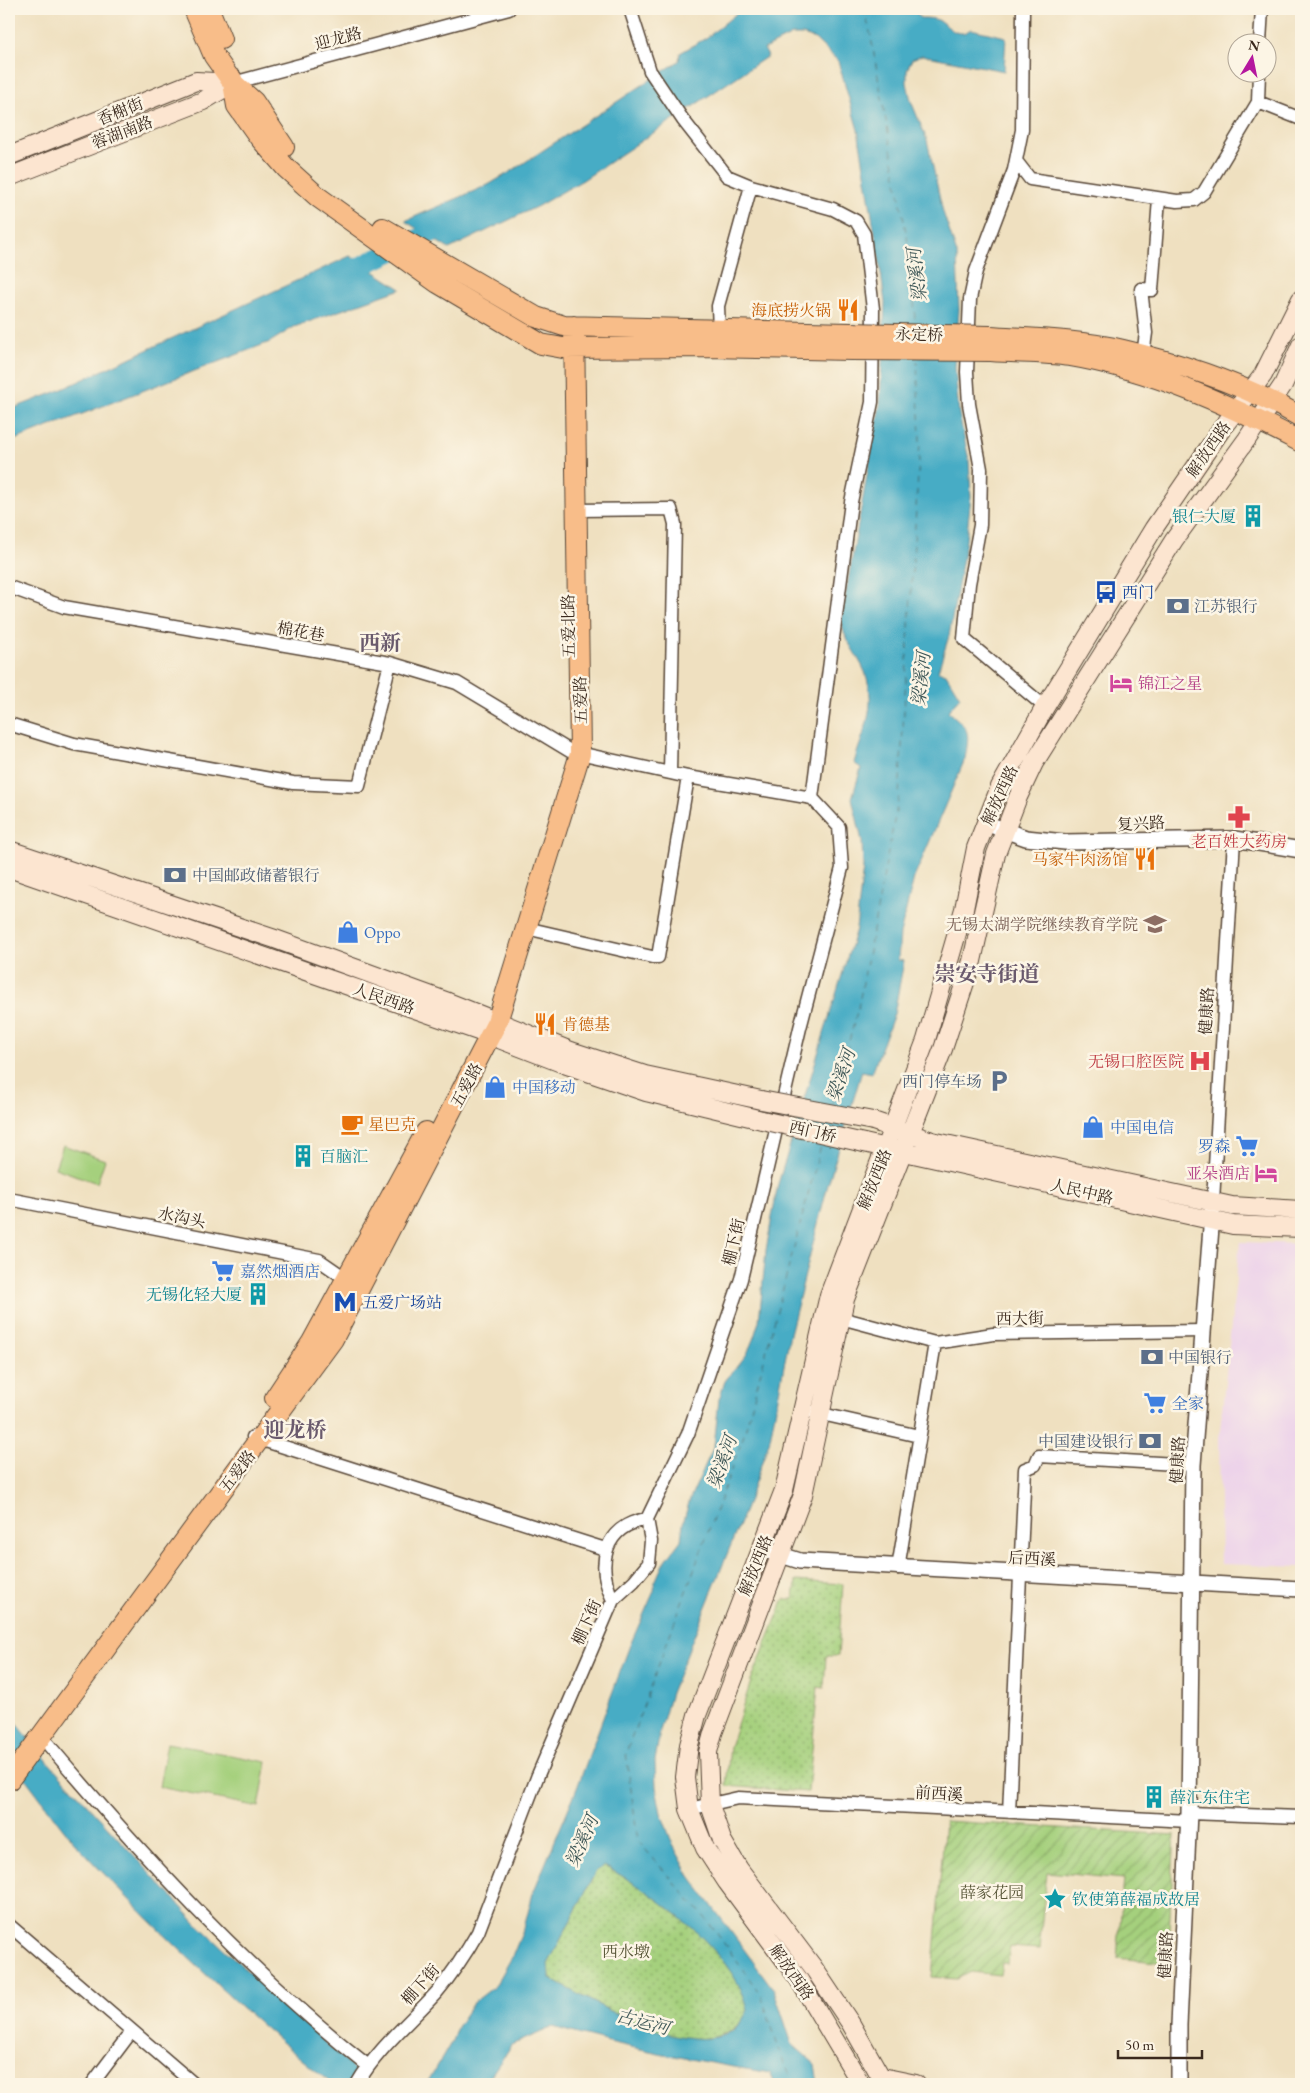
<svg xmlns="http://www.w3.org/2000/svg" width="1310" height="2093" font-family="'EB Garamond','Noto Serif SC',serif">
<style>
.built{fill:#ecd1ea}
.park{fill:url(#park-dots);stroke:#707d4e}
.garden{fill:url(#garden-furrows);stroke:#707d4e}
.pitch{fill:#a5d07d;stroke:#707d4e}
.water{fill:#46acc5;stroke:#406b72;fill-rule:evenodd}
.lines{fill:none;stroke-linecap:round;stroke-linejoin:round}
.river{stroke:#46acc5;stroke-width:20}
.ferry{stroke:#3f5858;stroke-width:1;stroke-dasharray:6 5;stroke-linecap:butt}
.minor-casing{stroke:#564536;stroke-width:15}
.tertiary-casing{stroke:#564536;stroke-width:18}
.secondary-casing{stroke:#564536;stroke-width:20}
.primary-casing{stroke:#564536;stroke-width:22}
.minor{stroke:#fff;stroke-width:12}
.tertiary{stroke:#fff;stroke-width:15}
.secondary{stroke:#fce5d0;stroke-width:18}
.primary{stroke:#f8bd89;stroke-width:20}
.secondary-bridge-casing{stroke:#564536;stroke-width:20;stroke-linecap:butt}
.primary-bridge-casing{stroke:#564536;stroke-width:22;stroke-linecap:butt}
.secondary-bridge{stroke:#fce5d0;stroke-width:18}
.primary-bridge{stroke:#f8bd89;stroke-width:20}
.labels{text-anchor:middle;stroke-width:5;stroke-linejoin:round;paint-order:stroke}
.street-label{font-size:16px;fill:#3b2a1e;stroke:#fcf5e5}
.food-label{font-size:16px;fill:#c56008;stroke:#fcf5e5;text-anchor:end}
.culture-label{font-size:16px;fill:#0d838f;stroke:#fcf5e5;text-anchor:start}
.transit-label{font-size:16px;fill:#164399;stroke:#fcf5e5;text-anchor:start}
.service-label{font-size:16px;fill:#4e5e75;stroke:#fcf5e5;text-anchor:start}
.hotel-label{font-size:16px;fill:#b23c85;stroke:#fcf5e5;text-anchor:start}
.health-label{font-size:16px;fill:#be3a42;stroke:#fcf5e5}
.education-label{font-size:16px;fill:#785e54;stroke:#fcf5e5;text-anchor:end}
.shop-label{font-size:16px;fill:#366cbe;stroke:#fcf5e5;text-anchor:start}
.park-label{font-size:16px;fill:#565436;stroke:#fcf5e5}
.water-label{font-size:18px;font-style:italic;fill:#3f5858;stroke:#fcf5e5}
.district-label{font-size:21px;font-weight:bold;fill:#6a5a6d;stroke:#fcf5e5}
</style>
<defs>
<pattern id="park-dots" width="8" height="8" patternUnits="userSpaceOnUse" patternTransform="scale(1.25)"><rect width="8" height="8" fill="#a5d07d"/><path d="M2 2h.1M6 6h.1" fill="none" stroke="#88a966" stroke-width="1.8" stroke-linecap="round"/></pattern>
<pattern id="garden-furrows" width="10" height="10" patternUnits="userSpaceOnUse" patternTransform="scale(1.25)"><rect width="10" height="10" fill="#a5d07d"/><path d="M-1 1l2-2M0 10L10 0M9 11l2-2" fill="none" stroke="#88a966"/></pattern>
</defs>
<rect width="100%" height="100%" fill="#fcf5e5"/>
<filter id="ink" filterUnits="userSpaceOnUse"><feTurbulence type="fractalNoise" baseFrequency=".02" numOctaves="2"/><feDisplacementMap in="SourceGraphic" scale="10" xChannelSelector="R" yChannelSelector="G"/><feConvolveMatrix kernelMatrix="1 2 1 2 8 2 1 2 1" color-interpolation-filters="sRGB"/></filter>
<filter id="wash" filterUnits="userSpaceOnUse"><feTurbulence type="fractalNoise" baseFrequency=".0096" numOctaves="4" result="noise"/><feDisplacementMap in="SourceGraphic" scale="20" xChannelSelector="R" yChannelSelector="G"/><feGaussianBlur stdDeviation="1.12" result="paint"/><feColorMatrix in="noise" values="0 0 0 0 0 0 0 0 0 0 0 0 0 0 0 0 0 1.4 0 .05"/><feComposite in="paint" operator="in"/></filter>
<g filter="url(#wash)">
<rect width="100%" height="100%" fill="#efe0c0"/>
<!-- built -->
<path class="built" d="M1240,1242L1301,1244V1567L1221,1564L1219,1439Z"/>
<!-- park -->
<path class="park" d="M796,1581L843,1584L838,1656H826L824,1688L818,1687L808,1792L726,1786L730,1747L751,1681L784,1599H794Z
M604,1866C652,1890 737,1954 748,2010C714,2080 597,2002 552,1980L547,1974L548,1964L596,1871Z"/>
<!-- garden -->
<path class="garden" d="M945,1821L1175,1835L1167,1963L1117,1958L1124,1879L1047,1872L1039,1949L1010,1947L1008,1963H1002L1000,1975L971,1972L957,1979L932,1977Z"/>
<!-- pitch -->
<path class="pitch" d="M63,1145L105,1160L97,1183L55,1168Z
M167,1743L267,1762L259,1807L159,1787Z"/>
<!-- water -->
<path class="water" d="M742,9H914L920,18C926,18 935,18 940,21C951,28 957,39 971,29L1006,37L1004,71L922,55L912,59L907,70V83L911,101L927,140L943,212L957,254L959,310L955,367L959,414L969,460L971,496L966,541L949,636L938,671L946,674L960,697L948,711C970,730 970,730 965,759L914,878L900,934L898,960L904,961L894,1014L872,1073L862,1071L827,1188L790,1334L770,1439L747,1505L671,1693L660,1731L655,1761L656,1787L661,1813L673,1845L690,1876L774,1990L792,2044L815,2064L818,2084H775L770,2073C697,2061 624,2048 553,2027L512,2045L485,2084H427L452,2041L457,2027L473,2003L496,1985L512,1957L524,1928L533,1893L577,1788L630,1645L654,1591L655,1582L663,1564L681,1540L683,1523L690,1499L714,1446L719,1399L725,1381L747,1354L754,1337L759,1321L766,1250L778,1184L856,929L863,867L862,841L852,798L861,768L854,763C863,730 878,709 865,672C857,653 843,640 841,619L880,404L885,303L879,259L858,130L838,61L815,39L803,35H792L764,49L768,56L583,180L538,206L449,249L405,221L488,185L510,172L679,61L680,53L706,38ZM604,1866C652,1890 737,1954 748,2010C742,2022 733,2034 718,2037C675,2046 612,2013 575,1992C566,1987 556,1983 549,1977L548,1964L596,1871Z
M350,256L401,289L294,327L270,342L9,442V410L58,391Z
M9,1714L50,1764L197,1924L352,2067L340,2084H332C243,2013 161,1934 82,1851C56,1823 35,1788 9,1759Z"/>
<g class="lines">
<!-- river -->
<path class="river" d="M340,276L452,223
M325,2060L356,2084"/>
<!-- ferry -->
<path class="ferry" d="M864,9L870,32L913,271L915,324
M832,1104L858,1008L899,796L920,441L917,361
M794,2084L783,2060L761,1995L708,1921L638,1841L626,1753L744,1435L822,1142"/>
</g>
</g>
<g filter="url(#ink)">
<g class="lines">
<defs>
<path id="minor" d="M1023,9L1022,130L1014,170L976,271L970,299L967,372L969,404L981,469L980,525L969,584L964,639L1045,707
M1260,42L1262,9
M233,83L509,9
M1258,102L1301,119
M1016,161L1030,179L1177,201L1194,200L1204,192L1258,102L1259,72
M719,331L718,306L751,186
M1143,355L1146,333L1141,289L1152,290L1159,199
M577,510L671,509L675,524L670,773
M9,587L64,607L390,663L457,683L570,751L688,777L812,798
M9,724L74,744L293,783L359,786L390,663
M526,928L652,957H658L688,777
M9,1199L319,1260L345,1278
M1213,1201L1234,839
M841,1318L935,1343L993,1334L1203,1331
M813,1412L919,1436
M253,1437L605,1549
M898,1568L935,1343
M613,1600C596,1565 603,1526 647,1519
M41,1736C141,1854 246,1969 367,2065
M689,1809L738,1798L1189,1821
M1009,1812L1025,1469L1035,1465L1039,1456L1193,1465
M1189,1813L1301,1817
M9,1925L194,2084
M92,2084L132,2031
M357,2084C377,2049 410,2022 437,1992C453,1973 466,1953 478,1932L538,1775L613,1600L634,1581L649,1563L651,1541L647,1519L688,1434L741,1279L800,1028L842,868L839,827L812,798L851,502L872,402L873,309L864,234L856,221L833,209L751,186L727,176L683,120L650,71L630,9"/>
<path id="tertiary" d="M985,823L1026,838L1065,842L1234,839L1301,850
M762,1549L800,1561L1301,1589
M1179,2084V2025L1189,1813L1193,1465L1213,1201"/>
<path id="secondary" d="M9,156L196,81L233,83
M9,177L203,101L233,83
M9,850L275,939L448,1002L571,1051L645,1075L761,1100
M9,868L481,1032L564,1064L646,1092L762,1120
M873,1121L932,1141L1232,1206L1301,1210
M864,1143L1233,1225L1301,1228
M882,2077L916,2084
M861,2084L798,1978L727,1882L705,1848L689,1809L685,1777L689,1745L697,1715L784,1490L829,1295L926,1040L964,909L976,848L1000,787L1045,707L1154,528L1223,427L1263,375L1301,299
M885,2084L851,2024L813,1967L739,1869L722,1840L710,1805L708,1752L713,1733L803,1495L845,1299L943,1049L972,961L996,854L1018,797L1034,763L1174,540L1247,439L1283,385L1301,345"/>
<path id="primary" d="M194,9L214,56L233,83L237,106L259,137L286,168L318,197L438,283L541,344L563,348L706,347L851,350
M209,9L221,39
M232,79L233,83L254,102L284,147
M383,228L536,317L564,326L849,333
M990,336C1034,339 1080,340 1123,350C1183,364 1247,386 1301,417
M991,351C1017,353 1045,352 1070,356C1153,370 1227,404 1301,442
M275,1398L312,1342L426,1132
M9,1780L333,1339L497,1022L580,754L574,326"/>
</defs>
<!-- minor casing -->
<use href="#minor" class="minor-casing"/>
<!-- tertiary casing -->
<use href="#tertiary" class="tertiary-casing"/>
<!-- secondary casing -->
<use href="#secondary" class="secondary-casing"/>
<!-- primary casing -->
<use href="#primary" class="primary-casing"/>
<!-- minor -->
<use href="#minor" class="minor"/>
<!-- tertiary -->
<use href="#tertiary" class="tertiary"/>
<!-- secondary -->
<use href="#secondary" class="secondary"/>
<!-- primary -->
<use href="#primary" class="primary"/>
<defs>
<path id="secondary-bridge" d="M761,1100L873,1121
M762,1120L864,1143"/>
<path id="primary-bridge" d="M849,333L990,336
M851,350L991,351"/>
</defs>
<!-- secondary-bridge casing -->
<use href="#secondary-bridge" class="secondary-bridge-casing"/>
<!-- primary-bridge casing -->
<use href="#primary-bridge" class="primary-bridge-casing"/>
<!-- secondary-bridge -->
<use href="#secondary-bridge" class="secondary-bridge"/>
<!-- primary-bridge -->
<use href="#primary-bridge" class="primary-bridge"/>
</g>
</g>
<!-- icons -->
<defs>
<symbol id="restaurant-bare" viewBox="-9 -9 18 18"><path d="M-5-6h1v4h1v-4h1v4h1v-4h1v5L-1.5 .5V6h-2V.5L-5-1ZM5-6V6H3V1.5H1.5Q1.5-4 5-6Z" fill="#e8710a" stroke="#fcf5e5" stroke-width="2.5" paint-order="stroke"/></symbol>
<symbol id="building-bare" viewBox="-9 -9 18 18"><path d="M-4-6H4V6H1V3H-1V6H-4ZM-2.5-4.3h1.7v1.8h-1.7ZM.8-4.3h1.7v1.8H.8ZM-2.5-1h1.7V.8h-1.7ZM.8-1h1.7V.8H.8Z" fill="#0f9aa8" stroke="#fcf5e5" stroke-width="2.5" paint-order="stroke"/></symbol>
<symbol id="bus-bare" viewBox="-9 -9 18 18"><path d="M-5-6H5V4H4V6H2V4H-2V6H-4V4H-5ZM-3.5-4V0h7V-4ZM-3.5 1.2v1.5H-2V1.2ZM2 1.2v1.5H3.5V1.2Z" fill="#1a4fb4" stroke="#fcf5e5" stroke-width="2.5" paint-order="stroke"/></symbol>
<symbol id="bank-bare" viewBox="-9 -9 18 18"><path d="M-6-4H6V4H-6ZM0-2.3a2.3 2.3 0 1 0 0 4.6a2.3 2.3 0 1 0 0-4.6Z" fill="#5c6f8a" stroke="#fcf5e5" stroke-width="2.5" paint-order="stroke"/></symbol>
<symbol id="hotel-bare" viewBox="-9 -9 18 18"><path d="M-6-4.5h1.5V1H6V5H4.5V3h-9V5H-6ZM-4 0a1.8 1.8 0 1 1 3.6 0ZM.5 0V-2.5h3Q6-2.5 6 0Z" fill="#d1479c" stroke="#fcf5e5" stroke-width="2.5" paint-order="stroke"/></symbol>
<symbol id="pharmacy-bare" viewBox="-9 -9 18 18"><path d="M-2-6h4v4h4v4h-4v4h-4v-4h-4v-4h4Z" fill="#e0444e" stroke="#fcf5e5" stroke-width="2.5" paint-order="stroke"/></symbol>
<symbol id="university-bare" viewBox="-9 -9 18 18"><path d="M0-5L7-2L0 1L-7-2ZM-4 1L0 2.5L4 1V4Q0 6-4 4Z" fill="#8d6e63" stroke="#fcf5e5" stroke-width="2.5" paint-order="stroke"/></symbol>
<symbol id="shop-bare" viewBox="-9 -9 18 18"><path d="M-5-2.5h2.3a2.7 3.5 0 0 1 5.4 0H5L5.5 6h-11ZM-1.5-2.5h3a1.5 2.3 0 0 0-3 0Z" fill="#3f7fe0" stroke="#fcf5e5" stroke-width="2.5" paint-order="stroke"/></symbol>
<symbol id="hospital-bare" viewBox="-9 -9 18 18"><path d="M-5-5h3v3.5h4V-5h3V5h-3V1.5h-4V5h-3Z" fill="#e0444e" stroke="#fcf5e5" stroke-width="2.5" paint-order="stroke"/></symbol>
<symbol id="parking-bare" viewBox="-9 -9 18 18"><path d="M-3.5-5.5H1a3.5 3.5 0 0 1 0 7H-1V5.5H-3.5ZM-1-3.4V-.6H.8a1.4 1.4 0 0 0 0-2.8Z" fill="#5c6f8a" stroke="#fcf5e5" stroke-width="2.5" paint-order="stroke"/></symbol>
<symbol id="cafe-bare" viewBox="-9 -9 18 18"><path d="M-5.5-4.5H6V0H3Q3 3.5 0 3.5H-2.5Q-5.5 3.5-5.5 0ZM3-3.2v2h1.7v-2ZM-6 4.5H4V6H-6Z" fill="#e8710a" stroke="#fcf5e5" stroke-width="2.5" paint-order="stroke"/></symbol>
<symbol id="supermarket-bare" viewBox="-9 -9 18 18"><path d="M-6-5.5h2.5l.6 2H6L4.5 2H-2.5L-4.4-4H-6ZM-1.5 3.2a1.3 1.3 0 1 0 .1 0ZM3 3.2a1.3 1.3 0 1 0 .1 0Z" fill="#3f7fe0" stroke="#fcf5e5" stroke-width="2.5" paint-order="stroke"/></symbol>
<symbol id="metro-bare" viewBox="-9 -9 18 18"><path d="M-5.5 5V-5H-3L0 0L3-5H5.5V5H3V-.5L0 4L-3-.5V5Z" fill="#1a4fb4" stroke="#fcf5e5" stroke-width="2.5" paint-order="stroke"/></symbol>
<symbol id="sight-bare" viewBox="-9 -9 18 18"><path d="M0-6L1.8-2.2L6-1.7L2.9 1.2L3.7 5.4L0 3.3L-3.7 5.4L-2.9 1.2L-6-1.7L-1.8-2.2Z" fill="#0f9aa8" stroke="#fcf5e5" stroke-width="2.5" paint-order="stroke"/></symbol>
</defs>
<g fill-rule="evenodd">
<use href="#restaurant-bare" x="832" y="294" width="32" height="32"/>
<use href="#building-bare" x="1237" y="500" width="32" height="32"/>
<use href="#bus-bare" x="1090" y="576" width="32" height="32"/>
<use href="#bank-bare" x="1162" y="590" width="32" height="32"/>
<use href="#hotel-bare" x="1105" y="667" width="32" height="32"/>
<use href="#pharmacy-bare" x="1223" y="801" width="32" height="32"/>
<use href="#restaurant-bare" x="1129" y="843" width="32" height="32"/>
<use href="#bank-bare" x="159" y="859" width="32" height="32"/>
<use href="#university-bare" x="1139" y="908" width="32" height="32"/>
<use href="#shop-bare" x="332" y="916" width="32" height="32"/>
<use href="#restaurant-bare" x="529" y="1008" width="32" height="32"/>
<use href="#hospital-bare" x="1184" y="1045" width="32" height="32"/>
<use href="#parking-bare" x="983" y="1065" width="32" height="32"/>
<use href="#shop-bare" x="479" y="1071" width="32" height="32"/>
<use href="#cafe-bare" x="336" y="1108" width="32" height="32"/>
<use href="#shop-bare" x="1077" y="1111" width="32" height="32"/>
<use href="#supermarket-bare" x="1231" y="1130" width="32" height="32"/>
<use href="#building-bare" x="287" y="1140" width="32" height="32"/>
<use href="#hotel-bare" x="1250" y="1157" width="32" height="32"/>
<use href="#supermarket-bare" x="207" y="1255" width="32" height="32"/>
<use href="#building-bare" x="242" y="1278" width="32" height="32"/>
<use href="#metro-bare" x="329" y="1286" width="32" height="32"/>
<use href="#bank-bare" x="1136" y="1341" width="32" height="32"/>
<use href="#supermarket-bare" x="1139" y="1387" width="32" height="32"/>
<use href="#bank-bare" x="1134" y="1425" width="32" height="32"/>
<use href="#building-bare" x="1138" y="1781" width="32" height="32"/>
<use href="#sight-bare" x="1039" y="1883" width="32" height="32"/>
</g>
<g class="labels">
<!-- street labels -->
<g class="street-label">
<text transform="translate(338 38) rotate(-15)" y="6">迎龙路</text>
<text transform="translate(120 111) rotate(-22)" y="6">香榭街</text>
<text transform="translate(122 132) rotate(-21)" y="6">蓉湖南路</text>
<text transform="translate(919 334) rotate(1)" y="6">永定桥</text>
<text transform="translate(1208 449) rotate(-55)" y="6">解放西路</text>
<text transform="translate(568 626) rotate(-91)" y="6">五爱北路</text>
<text transform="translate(301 631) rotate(10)" y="6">棉花巷</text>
<text transform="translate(580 700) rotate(-91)" y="6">五爱路</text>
<text transform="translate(999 795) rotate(-65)" y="6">解放西路</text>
<text transform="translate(1141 823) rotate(-3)" y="6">复兴路</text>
<text transform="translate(384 998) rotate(19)" y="6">人民西路</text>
<text transform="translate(1206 1011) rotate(-87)" y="6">健康路</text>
<text transform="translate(466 1085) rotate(-62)" y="6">五爱路</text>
<text transform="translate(813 1131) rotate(13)" y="6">西门桥</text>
<text transform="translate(874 1179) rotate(-68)" y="6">解放西路</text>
<text transform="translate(1082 1191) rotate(13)" y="6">人民中路</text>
<text transform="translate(182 1217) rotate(11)" y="6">水沟头</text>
<text transform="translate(733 1242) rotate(-77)" y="6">棚下街</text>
<text transform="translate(1020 1318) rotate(-1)" y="6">西大街</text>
<text transform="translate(1177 1460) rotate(-87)" y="6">健康路</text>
<text transform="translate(237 1471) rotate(-53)" y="6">五爱路</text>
<text transform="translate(1032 1558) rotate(3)" y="6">后西溪</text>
<text transform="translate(755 1565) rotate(-68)" y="6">解放西路</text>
<text transform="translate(586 1622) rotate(-66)" y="6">棚下街</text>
<text transform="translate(939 1793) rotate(3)" y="6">前西溪</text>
<text transform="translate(1165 1955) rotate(-87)" y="6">健康路</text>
<text transform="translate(792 1972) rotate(55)" y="6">解放西路</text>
<text transform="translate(420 1984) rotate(-49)" y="6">棚下街</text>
</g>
<!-- food labels -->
<g class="food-label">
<text x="831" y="316">海底捞火锅</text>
<text x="1128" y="865">马家牛肉汤馆</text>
<text x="562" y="1030" text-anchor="start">肯德基</text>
<text x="368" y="1130" text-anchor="start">星巴克</text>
</g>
<!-- culture labels -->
<g class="culture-label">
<text x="1236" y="522" text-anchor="end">银仁大厦</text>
<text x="320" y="1162">百脑汇</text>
<text x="242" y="1300" text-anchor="end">无锡化轻大厦</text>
<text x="1170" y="1803">薛汇东住宅</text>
<text x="1072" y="1905">钦使第薛福成故居</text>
</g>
<!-- transit labels -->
<g class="transit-label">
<text x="1122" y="598">西门</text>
<text x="362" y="1308">五爱广场站</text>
</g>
<!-- service labels -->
<g class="service-label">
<text x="1194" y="612">江苏银行</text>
<text x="192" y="881">中国邮政储蓄银行</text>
<text x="982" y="1087" text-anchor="end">西门停车场</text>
<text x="1168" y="1363">中国银行</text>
<text x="1134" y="1447" text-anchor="end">中国建设银行</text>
</g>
<!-- hotel labels -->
<g class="hotel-label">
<text x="1138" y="689">锦江之星</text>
<text x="1250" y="1179" text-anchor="end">亚朵酒店</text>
</g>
<!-- health labels -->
<g class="health-label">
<text x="1239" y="847">老百姓大药房</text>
<text x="1184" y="1067" text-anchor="end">无锡口腔医院</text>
</g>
<!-- education labels -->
<g class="education-label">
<text x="1138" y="930">无锡太湖学院继续教育学院</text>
</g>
<!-- shop labels -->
<g class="shop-label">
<text x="364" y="938">Oppo</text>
<text x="512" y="1093">中国移动</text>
<text x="1110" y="1133">中国电信</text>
<text x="1230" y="1152" text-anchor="end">罗森</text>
<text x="240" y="1277">嘉然烟酒店</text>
<text x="1172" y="1409">全家</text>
</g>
<!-- park labels -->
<g class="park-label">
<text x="992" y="1898">薛家花园</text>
<text x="626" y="1957">西水墩</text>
</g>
<!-- water labels -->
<g class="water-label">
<text transform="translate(917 275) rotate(-97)" y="6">梁溪河</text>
<text transform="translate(921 679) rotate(-84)" y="6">梁溪河</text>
<text transform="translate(841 1075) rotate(-71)" y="6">梁溪河</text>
<text transform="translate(722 1462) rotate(-70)" y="6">梁溪河</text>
<text transform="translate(582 1841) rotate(-66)" y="6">梁溪河</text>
<text transform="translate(643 2022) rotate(15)" y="6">古运河</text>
</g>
<!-- district labels -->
<g class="district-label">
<text x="380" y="650">西新</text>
<text x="987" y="981">崇安寺街道</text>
<text x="295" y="1437">迎龙桥</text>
</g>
</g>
<!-- margin -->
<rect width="1310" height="2093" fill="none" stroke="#fcf5e5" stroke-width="30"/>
<!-- north arrow -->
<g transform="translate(1252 58) rotate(10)"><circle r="24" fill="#fcf5e5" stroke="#afa495"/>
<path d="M0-4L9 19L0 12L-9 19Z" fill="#b5179e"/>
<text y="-8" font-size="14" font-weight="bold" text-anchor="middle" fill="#3b2a1e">N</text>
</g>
<!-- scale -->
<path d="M1118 2050v8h84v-8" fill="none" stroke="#3b2a1e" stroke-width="2.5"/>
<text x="1125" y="2050" font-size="15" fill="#3b2a1e" stroke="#fcf5e5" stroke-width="4" paint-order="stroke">50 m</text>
</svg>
